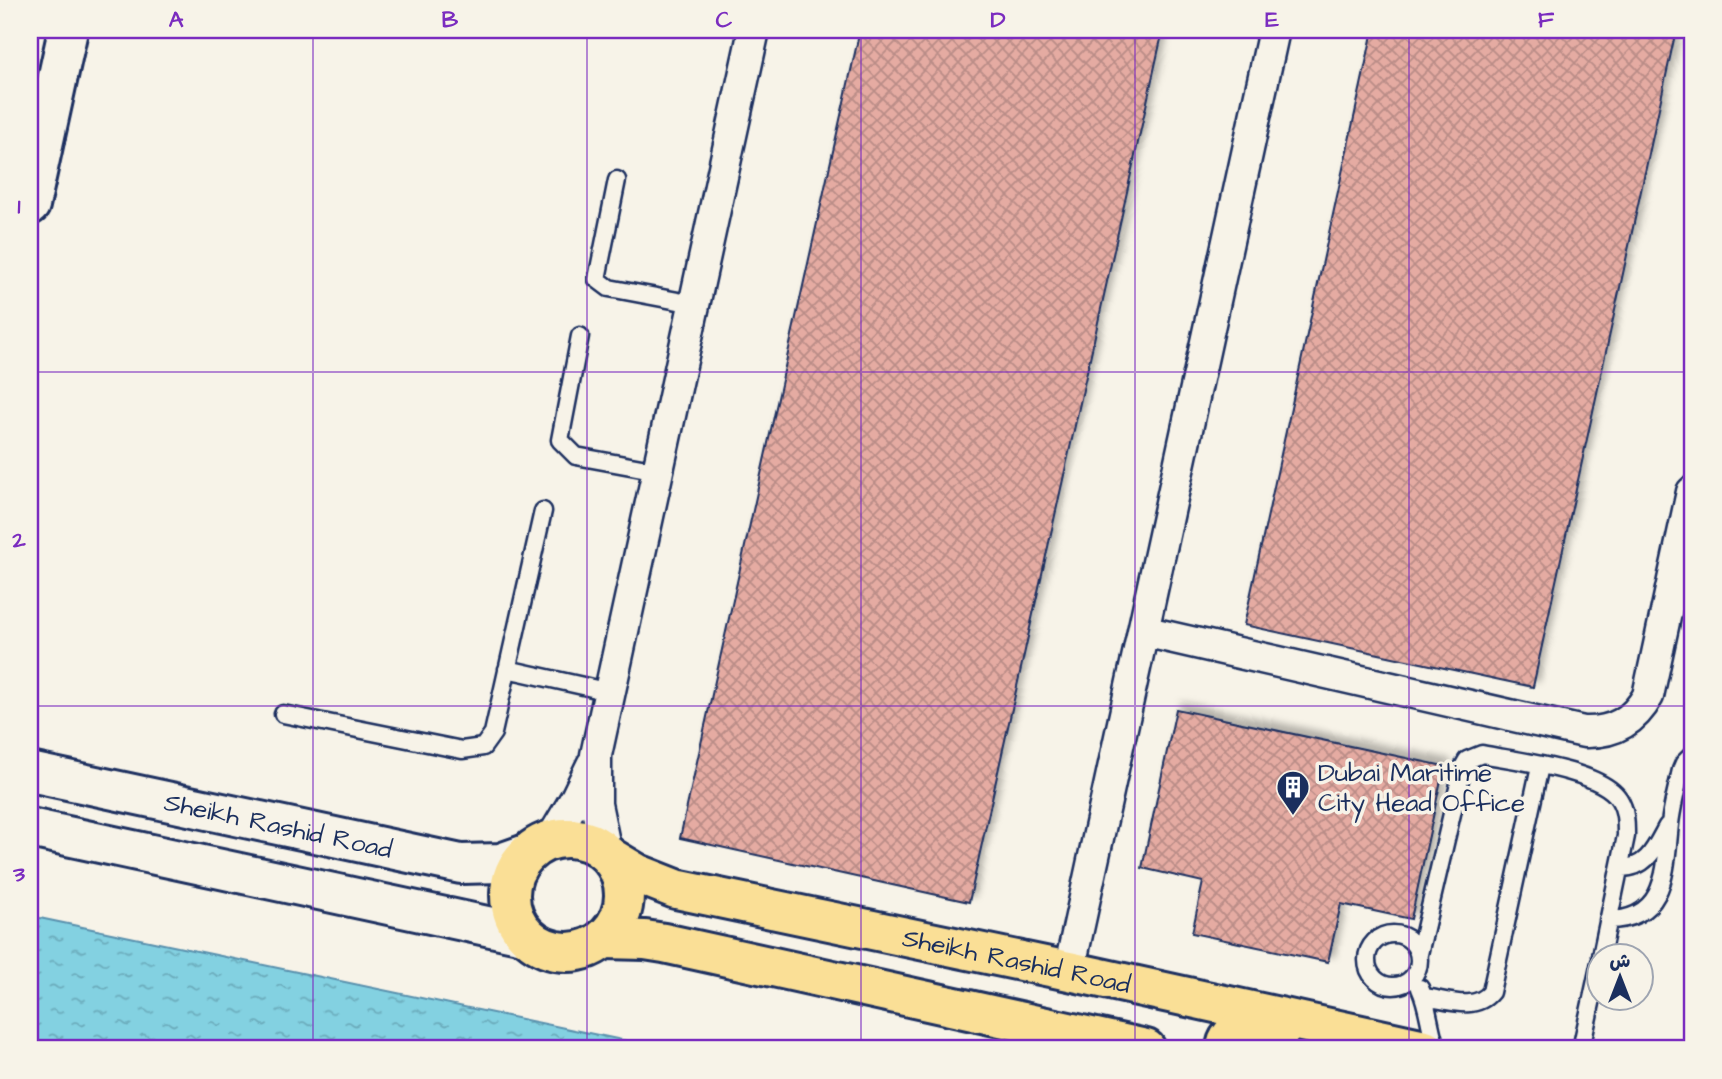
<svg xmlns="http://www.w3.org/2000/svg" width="1722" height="1079" font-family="'Architects Daughter','Playpen Sans Arabic',sans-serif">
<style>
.water{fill:url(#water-ripples);stroke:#5990ad;stroke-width:2}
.building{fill:url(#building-cross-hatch);stroke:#1b2f5e;stroke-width:2;filter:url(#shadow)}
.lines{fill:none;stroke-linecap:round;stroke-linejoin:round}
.service-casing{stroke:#1b2f5e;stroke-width:21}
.minor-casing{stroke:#1b2f5e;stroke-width:35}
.tertiary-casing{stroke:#1b2f5e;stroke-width:44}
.primary-casing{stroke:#1b2f5e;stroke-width:44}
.service{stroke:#f7f3e8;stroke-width:16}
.minor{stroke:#f7f3e8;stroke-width:30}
.tertiary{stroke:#f7f3e8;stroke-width:38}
.primary{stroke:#fadf96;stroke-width:38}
.grid{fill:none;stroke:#7b2cbf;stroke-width:2;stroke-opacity:0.55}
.labels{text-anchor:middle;stroke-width:7;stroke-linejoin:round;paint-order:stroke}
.poi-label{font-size:26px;fill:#1b2f5e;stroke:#f7f3e8;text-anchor:start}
.street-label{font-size:26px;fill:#1b2f5e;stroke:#f7f3e8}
.neatline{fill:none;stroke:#7b2cbf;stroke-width:2.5}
.grid-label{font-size:23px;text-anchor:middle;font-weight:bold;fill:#7b2cbf}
</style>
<defs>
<pattern id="water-ripples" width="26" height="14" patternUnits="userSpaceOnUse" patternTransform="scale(1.75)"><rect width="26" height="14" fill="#83d1e1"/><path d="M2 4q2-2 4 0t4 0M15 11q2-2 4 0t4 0" fill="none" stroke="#6aaaba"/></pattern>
<pattern id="building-cross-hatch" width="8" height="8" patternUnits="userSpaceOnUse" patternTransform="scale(1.75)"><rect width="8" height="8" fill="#e5aba2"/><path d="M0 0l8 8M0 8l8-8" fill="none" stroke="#b98c87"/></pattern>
<filter id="shadow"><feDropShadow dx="6" dy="-6" stdDeviation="3.5" flood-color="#0004"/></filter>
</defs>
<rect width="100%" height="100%" fill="#f7f3e8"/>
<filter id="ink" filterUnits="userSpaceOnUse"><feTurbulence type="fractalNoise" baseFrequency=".0143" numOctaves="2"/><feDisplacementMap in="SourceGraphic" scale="14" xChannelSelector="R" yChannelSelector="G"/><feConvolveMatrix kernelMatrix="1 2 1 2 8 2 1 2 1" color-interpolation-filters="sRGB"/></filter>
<g filter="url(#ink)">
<!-- water -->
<path class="water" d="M30,916L665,1049H30Z"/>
<!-- building -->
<path class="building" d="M860,30H1163L969,902L680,838Z
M1373,30H1676L1533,687L1244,625Z
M1176,709L1444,766L1411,919L1341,904L1328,962L1192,933L1203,882L1142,868Z"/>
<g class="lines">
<defs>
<path id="service" d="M617,180L597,279L609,288L694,304
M580,336L560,440L576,456L658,471
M507,669L610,692
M283,714L462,750L483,747L493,733L543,511
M1620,868C1647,869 1655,848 1667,826
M1608,920C1668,920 1665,867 1670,824C1672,806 1677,788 1681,770L1684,763L1692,755
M1367 960a26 26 0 1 1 52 0a26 26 0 1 1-52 0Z
M1419,954L1463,767L1467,760L1482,754C1516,761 1601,770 1619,799C1626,810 1626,823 1626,836L1601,956
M1420,988C1429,1007 1429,1029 1437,1049
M1424,997C1447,1000 1475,1012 1491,992L1540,766
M1581,1049L1600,962"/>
<path id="minor" d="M1143,631L1584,732C1613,733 1634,721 1648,696L1692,492
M551,840L576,798L592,765
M606,852L596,804V755L754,30
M1069,971L1274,30"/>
<g id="tertiary">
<path d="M30,205L68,30"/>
<path id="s1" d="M30,772L461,864L501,863L526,854"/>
<path d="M30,828L524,934"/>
</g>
<g id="primary">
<circle cx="567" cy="895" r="57"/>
<path id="s2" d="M613,859L638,874L676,889L1069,971L1425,1049"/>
<path d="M605,939L645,940L664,943L1146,1049"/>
<path d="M1226,1049C1227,1024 1264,1026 1283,1028"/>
</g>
</defs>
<!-- service casing -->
<use href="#service" class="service-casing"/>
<!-- minor casing -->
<use href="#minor" class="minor-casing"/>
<!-- tertiary casing -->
<use href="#tertiary" class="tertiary-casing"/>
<!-- primary casing -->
<use href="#primary" class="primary-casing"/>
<!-- service -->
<use href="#service" class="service"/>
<!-- minor -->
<use href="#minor" class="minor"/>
<!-- tertiary -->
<use href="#tertiary" class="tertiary"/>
<!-- primary -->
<use href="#primary" class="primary"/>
</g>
</g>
<!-- grid -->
<path class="grid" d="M313,30V1049M587,30V1049M861,30V1049M1135,30V1049M1409,30V1049M30,372H1692M30,706H1692"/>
<!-- icons -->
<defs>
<symbol id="building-pin" viewBox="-11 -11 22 30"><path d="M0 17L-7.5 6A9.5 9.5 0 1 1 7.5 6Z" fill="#1b2f5e" stroke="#f7f3e8"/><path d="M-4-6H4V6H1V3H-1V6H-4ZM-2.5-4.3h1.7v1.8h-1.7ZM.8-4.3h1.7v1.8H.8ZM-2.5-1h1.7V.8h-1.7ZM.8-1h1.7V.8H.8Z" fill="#fff"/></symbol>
</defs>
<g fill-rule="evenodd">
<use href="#building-pin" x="1274" y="768" width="38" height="52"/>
</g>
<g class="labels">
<!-- poi labels -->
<g class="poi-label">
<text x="1318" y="781">Dubai Maritime<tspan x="1318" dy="30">City Head Office</tspan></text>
</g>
<!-- street labels -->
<g class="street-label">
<text dy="9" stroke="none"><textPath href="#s1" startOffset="254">Sheikh Rashid Road</textPath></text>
<text dy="9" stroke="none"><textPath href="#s2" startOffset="418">Sheikh Rashid Road</textPath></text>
</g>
</g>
<!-- margin -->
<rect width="1722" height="1079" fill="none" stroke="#f7f3e8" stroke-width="77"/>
<!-- north arrow -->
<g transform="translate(1620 977)"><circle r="33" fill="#f7f3e8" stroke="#9fa5b1" stroke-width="2"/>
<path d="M0-5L12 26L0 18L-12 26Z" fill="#1b2f5e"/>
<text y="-10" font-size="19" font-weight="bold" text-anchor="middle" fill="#1b2f5e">ش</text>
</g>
<rect x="38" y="38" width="1646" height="1002" class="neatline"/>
<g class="grid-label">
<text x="176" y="27">A</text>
<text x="450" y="27">B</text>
<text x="724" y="27">C</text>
<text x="998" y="27">D</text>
<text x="1272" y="27">E</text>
<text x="1546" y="27">F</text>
<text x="19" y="213">1</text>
<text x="19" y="547">2</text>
<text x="19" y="881">3</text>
</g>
</svg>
